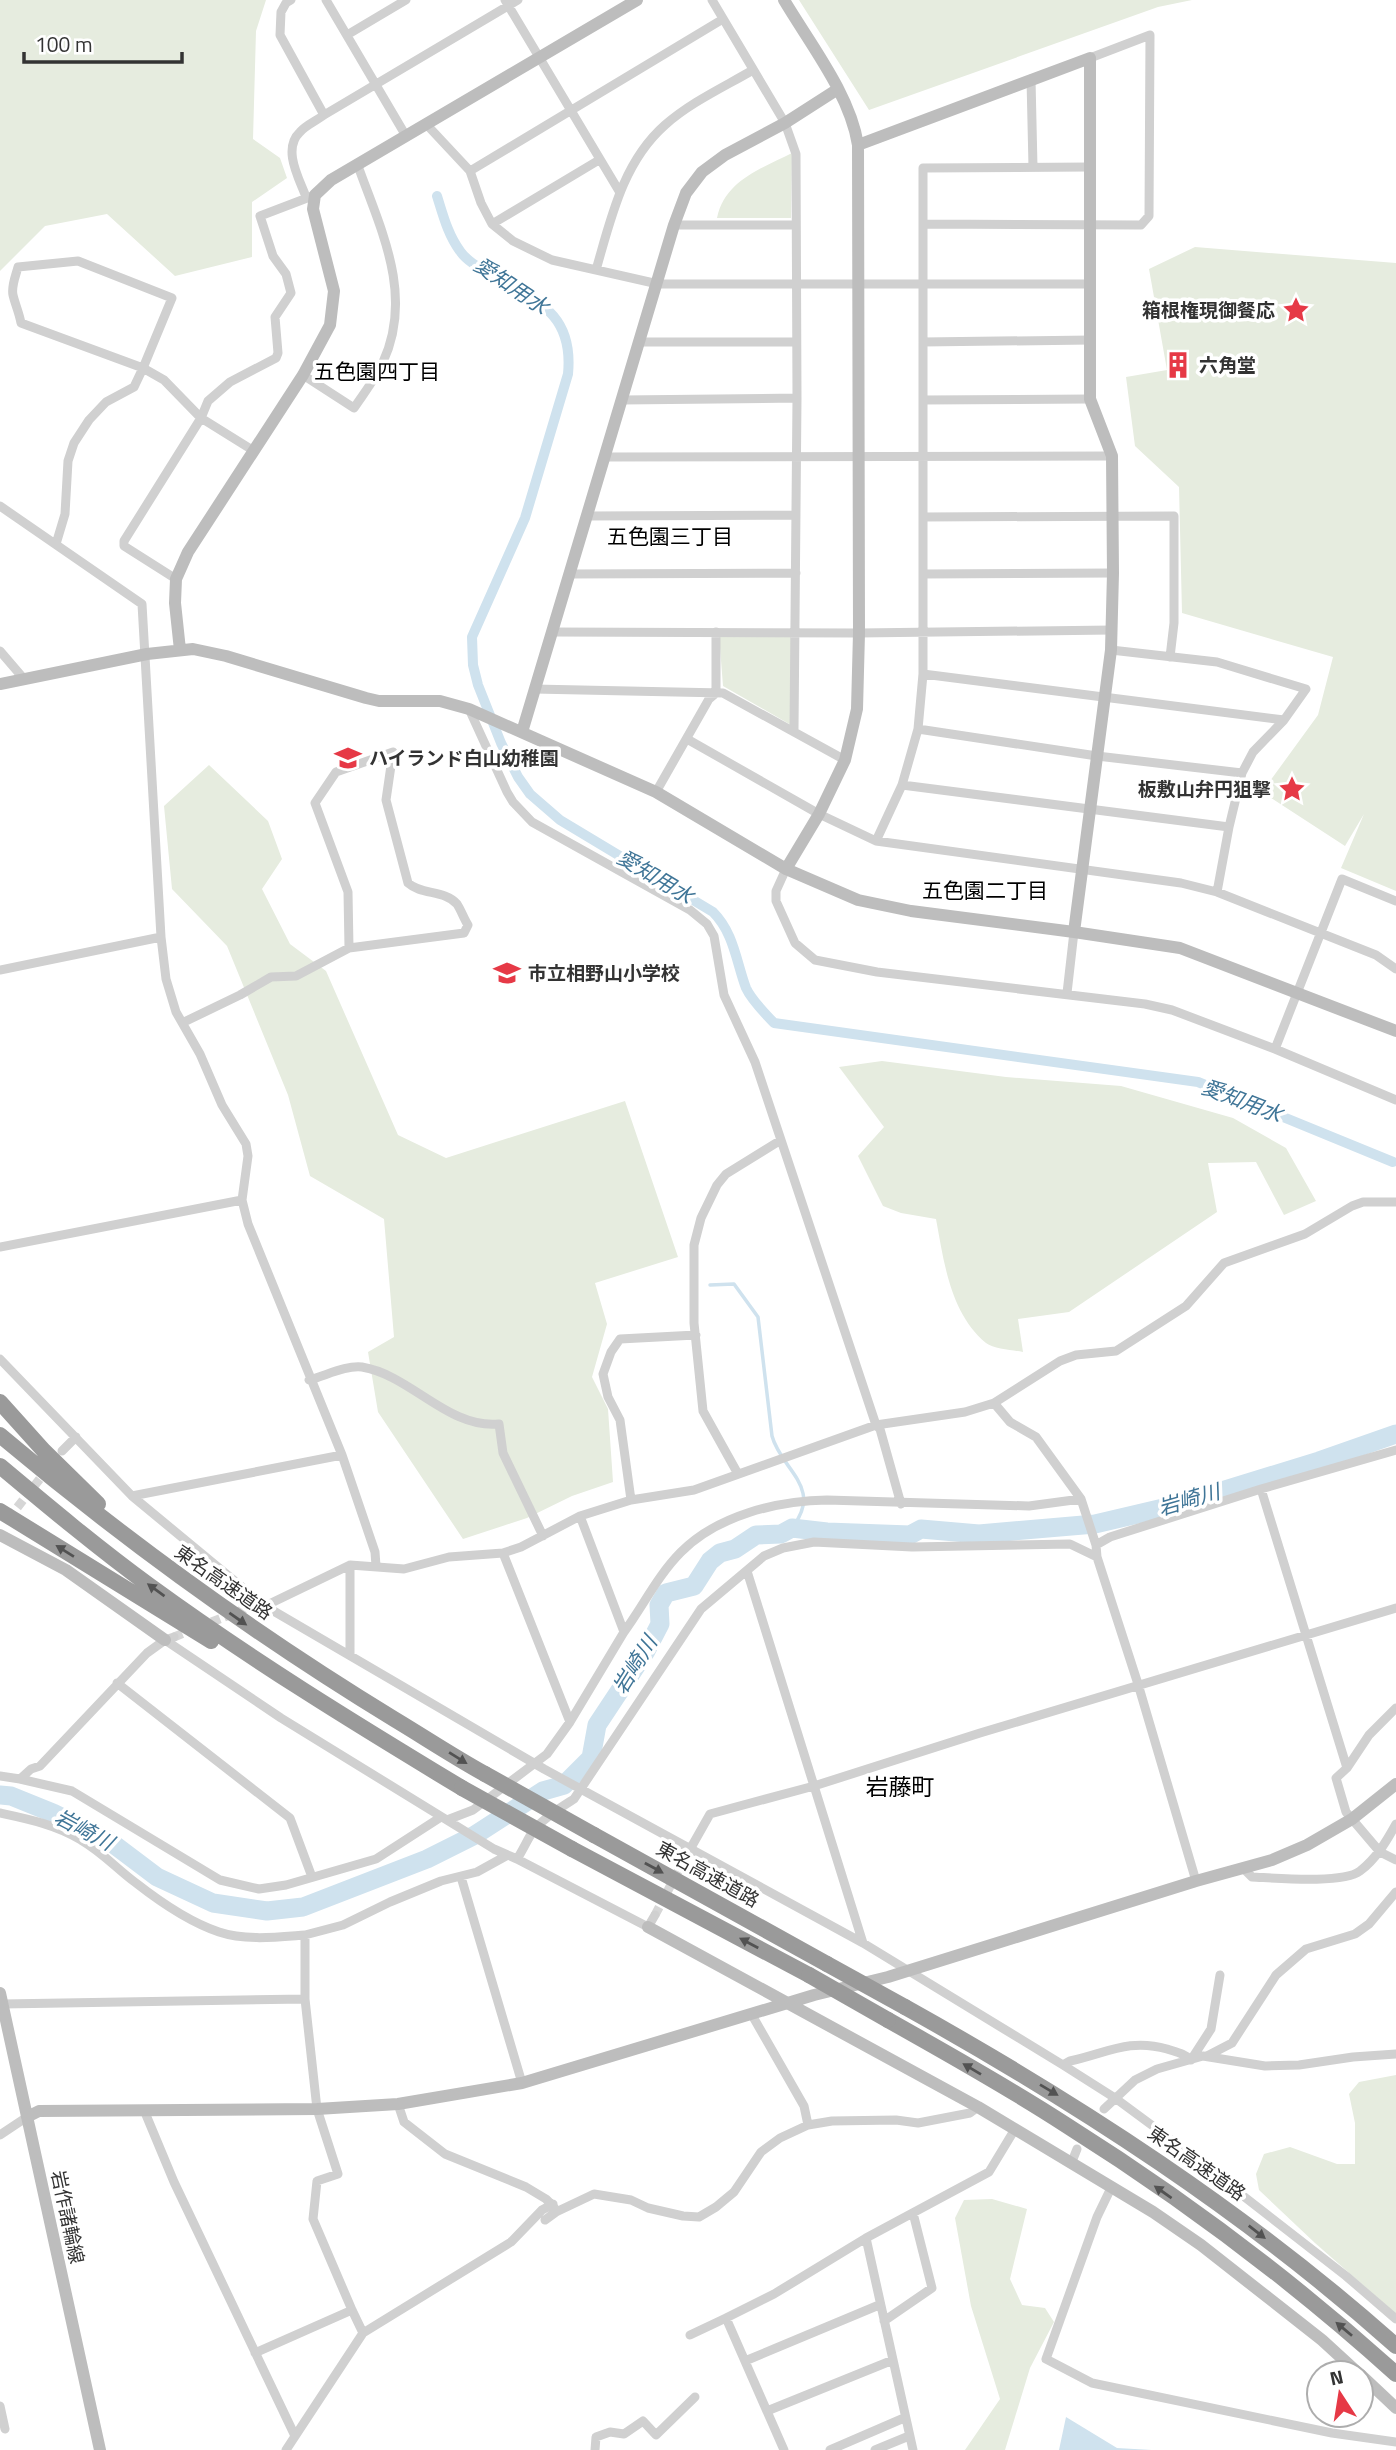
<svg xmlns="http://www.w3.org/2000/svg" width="1396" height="2450" font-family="'Titillium Web','Noto Sans JP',sans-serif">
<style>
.green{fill:#e6ecdf}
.water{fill:#cfe2ee}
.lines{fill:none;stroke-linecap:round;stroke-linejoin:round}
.stream{stroke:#cfe2ee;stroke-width:3.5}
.canal{stroke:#cfe2ee;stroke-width:10}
.river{stroke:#cfe2ee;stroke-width:19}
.street-tunnel{stroke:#d6d6d6;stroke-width:9;stroke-dasharray:9 4.5;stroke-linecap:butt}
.street{stroke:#d0d0d0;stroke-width:9}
.secondary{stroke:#bdbdbd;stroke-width:12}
.highway{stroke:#9a9a9a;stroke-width:16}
.highway-bridge{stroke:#9a9a9a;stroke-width:16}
.oneway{fill:#525252}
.labels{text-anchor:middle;stroke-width:7;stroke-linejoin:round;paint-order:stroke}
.poi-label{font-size:19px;font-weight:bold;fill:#333;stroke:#fff;text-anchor:start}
.street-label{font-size:19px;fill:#333;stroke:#fff}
.water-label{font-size:21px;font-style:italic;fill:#3f7597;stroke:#fff}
.neighbourhood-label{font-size:21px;fill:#000;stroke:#fff}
.quarter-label{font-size:23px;fill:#000;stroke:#fff}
</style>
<rect width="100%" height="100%" fill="#fff"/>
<!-- green -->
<path class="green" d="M0,0H266L256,31L253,139L280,158L287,178L252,202V257L175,276L107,214L45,226L0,271Z
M799,0H1192L1158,7L869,110Z
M792,153L791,218H717C725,180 761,169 792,153Z
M1195,247L1396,263V891L1341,868L1364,814L1345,846L1262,792L1318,715L1333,657L1182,613L1179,487L1135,446L1126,377L1167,370L1149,269Z
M719,635H791V725L723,686Z
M209,765L268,821L282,859L262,889L290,944L326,971L398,1135L446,1158L625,1101L678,1257L595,1283L607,1324L592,1377L608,1409L613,1482L572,1496L527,1518L463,1539L378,1412L368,1352L394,1337L384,1219L310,1176L288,1095L227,946L172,889L164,806Z
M882,1061L1006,1077L1121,1086L1233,1118L1286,1148L1316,1201L1284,1215L1256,1162L1208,1163L1217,1212L1069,1312L1018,1319L1023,1352C1013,1350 994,1349 986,1343C950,1313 944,1262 936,1219L901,1213L883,1206L858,1156L884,1127L839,1067Z
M1396,2075V2314L1315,2243L1259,2190L1256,2174L1264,2154L1290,2147L1337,2164H1355V2123L1349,2094L1359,2082Z
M992,2199L1027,2209L1010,2279L1022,2305L1045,2308L1054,2322L1030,2368L1005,2450H965L1000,2399L971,2306L955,2218L964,2200Z"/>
<!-- water -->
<path class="water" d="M1066,2417L1117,2448L1152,2450H1059Z"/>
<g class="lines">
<!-- stream -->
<path class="stream" d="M710,1285L734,1284L758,1317L772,1436C781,1470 824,1487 792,1528"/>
<!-- canal -->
<path class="canal" d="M437,196C443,215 448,235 460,251C467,261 478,267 489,273C535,300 574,312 568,374L525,518L472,637L473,665L478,685L501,743L518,777L530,794L560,820L713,912C734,933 736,961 746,988C752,1001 764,1012 774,1023L1198,1082L1393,1162"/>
<!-- river -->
<path class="river" d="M0,1795L11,1796L53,1813L108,1840L157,1877L213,1903L267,1911L303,1907L427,1859L475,1835L543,1791L564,1785L591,1758L597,1725L646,1651L660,1624L659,1605L666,1593L694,1586L710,1561L720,1553L735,1549L756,1535L781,1534L792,1528L827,1532L910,1535L921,1529L979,1534L1095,1524L1176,1505L1319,1461L1396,1434"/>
<!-- street-tunnel -->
<path class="street-tunnel" d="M9,1518L46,1471
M174,1637L252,1606
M655,1915L684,1860"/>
<!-- street -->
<path class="street" d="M291,0L286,3L281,12L280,35L324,115
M326,0L406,136
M505,0L619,191
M712,0L785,123L796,154L797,398L794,730
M347,35L406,0
M1031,79L1033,167
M427,125L470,171L481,203L492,224L513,241L552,260L658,284H1091
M470,171L723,19
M306,197C299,178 282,149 300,132C306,125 316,121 324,115L518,0
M492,224L599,160
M923,224L1141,225L1149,216L1150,35L1090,58
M674,225H796
M78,261L172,298L143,368L21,323C19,312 15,304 13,295C11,286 16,275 18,267Z
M596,270C611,218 623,162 665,125C691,102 724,87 753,70
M639,342H796
M923,342L1091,340
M303,375L354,408C364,393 376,378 383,362C414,295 381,230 358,166
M623,400L797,398
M923,400L1090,399
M605,457L1112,456
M0,506L142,604L161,937L166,979L176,1012L200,1054L222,1105L246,1144L248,1156L242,1200L248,1224L342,1455L375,1552L376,1566
M588,516L796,515
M923,517L1174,516V623L1170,657
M56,544L65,514L68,461L74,443L89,420L106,402L134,387L143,368L164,380L201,418L254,451
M570,574L796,573
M923,574L1113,573
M176,579L124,546V541L201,418L208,401L230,382L276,358L278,353L275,317L291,293L286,274L273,256L260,216L315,195
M552,632L859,633L1112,630
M1111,650L1217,662L1306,689L1284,720L1253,752L1242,773L1229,827L1217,892
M0,651L24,679
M923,674L1284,720
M534,689L723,693L845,760
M469,709L507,792L513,802L532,822L690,910L707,924L714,936L724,995L755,1062L876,1425L880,1429L901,1504
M918,729L1097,756L1242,773
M687,739L819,814L876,841L1181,883L1217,892L1376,955L1396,969
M902,785L1229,827
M656,792L709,699L716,693V632
M876,841L902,785L918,729L923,674V168L1090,167
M786,869L776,891V901L795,943L815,960L877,972L1145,1004L1172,1010L1275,1049L1396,1100
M0,970L161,937
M1067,993L1074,932
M184,1022L240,995L271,977L296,976L349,948L464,933L468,925C464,919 461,910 457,904C445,890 421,895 408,883L386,800L393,752L336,772L315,803L348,892L349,948
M1275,1049L1342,879L1396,901
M0,1247L242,1200
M0,1359L132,1496L265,1606L544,1769L863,1943L1063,2065L1115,2098L1161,2132L1346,2276L1396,2319
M309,1380C325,1376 346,1365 362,1367C411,1375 448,1429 499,1424L503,1453L543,1536
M994,1403L1010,1422L1036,1437L1081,1499L1096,1545L1097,1557L1138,1684L1196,1881
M62,1451L76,1437
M738,1474L703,1411L694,1323V1245L701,1218L717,1185L726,1174L781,1140
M1261,1489L1347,1768
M132,1496L342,1455
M631,1500L620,1420L608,1397L603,1374L611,1352L620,1339L696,1335
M1096,1545L1110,1537L1261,1489L1396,1450
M503,1553L570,1722
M747,1571L863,1943
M252,1606H265L350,1565L404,1569L449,1557L503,1553L521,1547L580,1516L631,1500L694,1490L876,1425L965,1412L994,1403L1060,1361L1076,1355L1116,1351L1186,1306L1224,1263L1305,1234L1352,1206L1363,1202H1396
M624,1632C643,1606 658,1575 681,1552C718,1515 777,1501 827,1500L1029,1506L1081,1499
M165,1640L281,1718L494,1849L517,1859L648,1927L655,1915
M350,1655V1565
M117,1683L290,1818L312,1877
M1396,1708L1369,1735L1347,1768L1336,1778L1346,1812L1380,1852L1396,1860
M0,1776L20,1779L31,1769L40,1766L147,1653L165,1640L174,1637
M20,1779L72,1791L220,1880L259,1889L286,1885L376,1859L441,1817
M0,1813C28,1819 57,1825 81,1840C102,1852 117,1869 136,1883C159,1901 192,1923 219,1932C246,1941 278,1937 305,1935
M447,1820L473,1810L547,1754L570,1722L624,1632L580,1516
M517,1859C523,1850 529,1836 534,1830C545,1817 560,1808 574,1799L701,1609L764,1556L783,1548L814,1542L912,1547L1070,1544L1097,1557
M684,1860L710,1814L814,1786L980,1733L1396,1608
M1244,1869L1252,1877C1275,1878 1343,1884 1360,1871C1376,1859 1386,1842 1396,1824
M461,1877L522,2083
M3,2004L305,1999
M752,2015L804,2106L808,2125
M1207,2056L1232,2043L1276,1975L1306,1949L1355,1934L1369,1924L1396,1892
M1063,2065L1070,2061C1107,2053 1129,2038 1167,2049C1176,2052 1184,2053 1191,2060L1211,2029L1220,1975
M398,2104L404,2122L445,2154L526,2187L546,2199L554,2207
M1104,2109L1135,2080L1157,2069L1203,2056L1265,2066L1299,2065L1353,2057L1396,2054
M144,2110L174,2182L295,2436
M0,2135L27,2117
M1071,2164L1077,2149
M1111,2188L1097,2217L1046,2359L1092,2383L1332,2433L1396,2442
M545,2220L556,2212L594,2194L631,2200L648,2208L683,2216L699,2217L716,2207L734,2192L761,2152L780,2138L808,2125L832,2121L896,2120L918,2123L970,2113L978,2107
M866,2238L989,2172L1015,2129
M884,2321L932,2288L913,2213
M363,2333L352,2310L313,2219L317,2181L338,2174L317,2109L305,1999V1935L343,1925L390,1902L441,1881L477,1872L506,1856
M690,2335L726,2318
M255,2353L352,2310
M745,2361L879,2305
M0,2406L5,2429
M767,2411L893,2360
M286,2450L363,2333L511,2242L542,2210L553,2204
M595,2450L596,2437L610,2432L624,2434L643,2421L656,2435L695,2397
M784,2450L726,2318L774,2294L866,2238L913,2450
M830,2450L904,2418
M875,2450L909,2436"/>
<!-- secondary -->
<path class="secondary" d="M784,0C810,44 850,94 858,145L859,633L857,709L845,760L819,814L786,869
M858,145L1090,58V399L1112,456L1113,573L1111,650L1074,932
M180,650L175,603L176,579L188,552L303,375L330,325L334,291L313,209L315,195L331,180L637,0
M0,684L147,654L193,649L226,656L366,698L379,701H440L469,709L656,792L786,869L858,900L911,911L1074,932L1180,948L1396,1031
M522,732L674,225L686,193L702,172L725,155L785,123L838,89
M0,1535L66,1570L165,1640
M648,1927L978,2107L1153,2212L1201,2245L1322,2340L1358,2373
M0,1993L100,2450
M27,2117L39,2111L317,2109L398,2104L522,2083L814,1995L888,1977L1196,1881L1272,1860L1307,1845L1352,1819L1396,1784
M1361,2375L1396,2408"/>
<!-- highway -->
<path class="highway" d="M0,1402L44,1451L98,1504
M0,1435C126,1541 253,1633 394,1719C424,1737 454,1757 485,1774
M0,1466C49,1507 98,1548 150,1586C250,1659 356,1724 462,1788
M0,1511L211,1641
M594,1835L827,1964
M572,1849L809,1975
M905,2007C1079,2104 1247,2213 1396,2346
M888,2020C948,2054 1008,2087 1066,2125C1182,2198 1294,2282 1396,2374"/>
<!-- highway-bridge -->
<path class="highway-bridge" d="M485,1774L594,1835
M462,1788L572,1849
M827,1964L905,2007
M809,1975L888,2020"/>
</g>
<!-- one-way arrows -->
<defs><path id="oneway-solid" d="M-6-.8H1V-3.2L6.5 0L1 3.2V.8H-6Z" transform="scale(1.75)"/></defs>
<g class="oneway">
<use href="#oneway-solid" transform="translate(65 1551) rotate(-148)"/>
<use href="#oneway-solid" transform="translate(156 1590) rotate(-144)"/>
<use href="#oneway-solid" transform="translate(238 1619) rotate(35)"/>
<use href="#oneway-solid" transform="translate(458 1758) rotate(32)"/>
<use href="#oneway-solid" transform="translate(654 1868) rotate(29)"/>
<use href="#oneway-solid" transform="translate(749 1943) rotate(-152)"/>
<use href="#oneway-solid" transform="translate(972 2069) rotate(-149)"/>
<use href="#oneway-solid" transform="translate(1049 2090) rotate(31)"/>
<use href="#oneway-solid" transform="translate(1163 2192) rotate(-145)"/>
<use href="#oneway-solid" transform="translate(1257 2232) rotate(38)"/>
<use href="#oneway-solid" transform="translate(1344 2329) rotate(-140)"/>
</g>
<!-- icons -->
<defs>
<symbol id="sight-bare" viewBox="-9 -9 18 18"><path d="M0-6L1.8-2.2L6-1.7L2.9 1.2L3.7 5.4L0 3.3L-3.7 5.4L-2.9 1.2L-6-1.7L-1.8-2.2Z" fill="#e63946" stroke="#fff" stroke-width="2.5" paint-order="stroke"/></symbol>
<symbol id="building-bare" viewBox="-9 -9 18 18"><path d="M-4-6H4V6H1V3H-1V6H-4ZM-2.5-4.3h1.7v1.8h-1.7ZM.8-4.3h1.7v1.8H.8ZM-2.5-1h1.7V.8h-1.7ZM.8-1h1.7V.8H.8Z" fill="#e63946" stroke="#fff" stroke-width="2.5" paint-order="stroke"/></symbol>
<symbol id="school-bare" viewBox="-9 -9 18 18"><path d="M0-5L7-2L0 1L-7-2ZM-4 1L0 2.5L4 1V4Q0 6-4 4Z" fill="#e63946" stroke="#fff" stroke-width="2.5" paint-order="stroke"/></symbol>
</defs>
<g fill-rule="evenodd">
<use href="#sight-bare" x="1277" y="291" width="38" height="38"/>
<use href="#building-bare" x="1159" y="346" width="38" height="38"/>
<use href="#school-bare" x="329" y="739" width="38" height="38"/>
<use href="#sight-bare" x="1273" y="770" width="38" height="38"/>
<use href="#school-bare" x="488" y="954" width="38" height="38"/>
</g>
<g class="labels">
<!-- poi labels -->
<g class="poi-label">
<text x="1275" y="317" text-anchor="end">箱根権現御餐応</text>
<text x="1199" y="372">六角堂</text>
<text x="369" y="765">ハイランド白山幼稚園</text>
<text x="1271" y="796" text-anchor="end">板敷山弁円狙撃</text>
<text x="528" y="980">市立相野山小学校</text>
</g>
<!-- street labels -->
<g class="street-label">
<text transform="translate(224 1582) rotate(35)" y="7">東名高速道路</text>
<text transform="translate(708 1874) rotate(29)" y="7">東名高速道路</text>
<text transform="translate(1197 2163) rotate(35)" y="7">東名高速道路</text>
<text transform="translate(68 2217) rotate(78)" y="7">岩作諸輪線</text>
</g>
<!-- water labels -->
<g class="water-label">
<text transform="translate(511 286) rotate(34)" y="7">愛知用水</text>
<text transform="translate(655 877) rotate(31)" y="7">愛知用水</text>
<text transform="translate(1242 1101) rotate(21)" y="7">愛知用水</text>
<text transform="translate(1189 1500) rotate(-16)" y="7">岩崎川</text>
<text transform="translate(635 1665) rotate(-58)" y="7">岩崎川</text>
<text transform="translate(84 1830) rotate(28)" y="7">岩崎川</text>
</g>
<!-- neighbourhood labels -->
<g class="neighbourhood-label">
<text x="377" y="379">五色園四丁目</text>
<text x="670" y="544">五色園三丁目</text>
<text x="985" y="898">五色園二丁目</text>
</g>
<!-- quarter labels -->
<g class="quarter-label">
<text x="900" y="1795">岩藤町</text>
</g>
</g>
<!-- north arrow -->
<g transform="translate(1340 2394) rotate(348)"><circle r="33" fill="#ffffff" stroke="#adadad" stroke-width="2"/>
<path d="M0-5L12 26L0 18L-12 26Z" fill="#e63946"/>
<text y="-10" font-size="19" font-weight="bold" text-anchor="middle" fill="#333333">N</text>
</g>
<!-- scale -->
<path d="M24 52v10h158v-10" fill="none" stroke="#333333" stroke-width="3.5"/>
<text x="35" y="52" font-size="21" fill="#333333" stroke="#ffffff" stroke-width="5" paint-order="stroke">100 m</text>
</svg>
